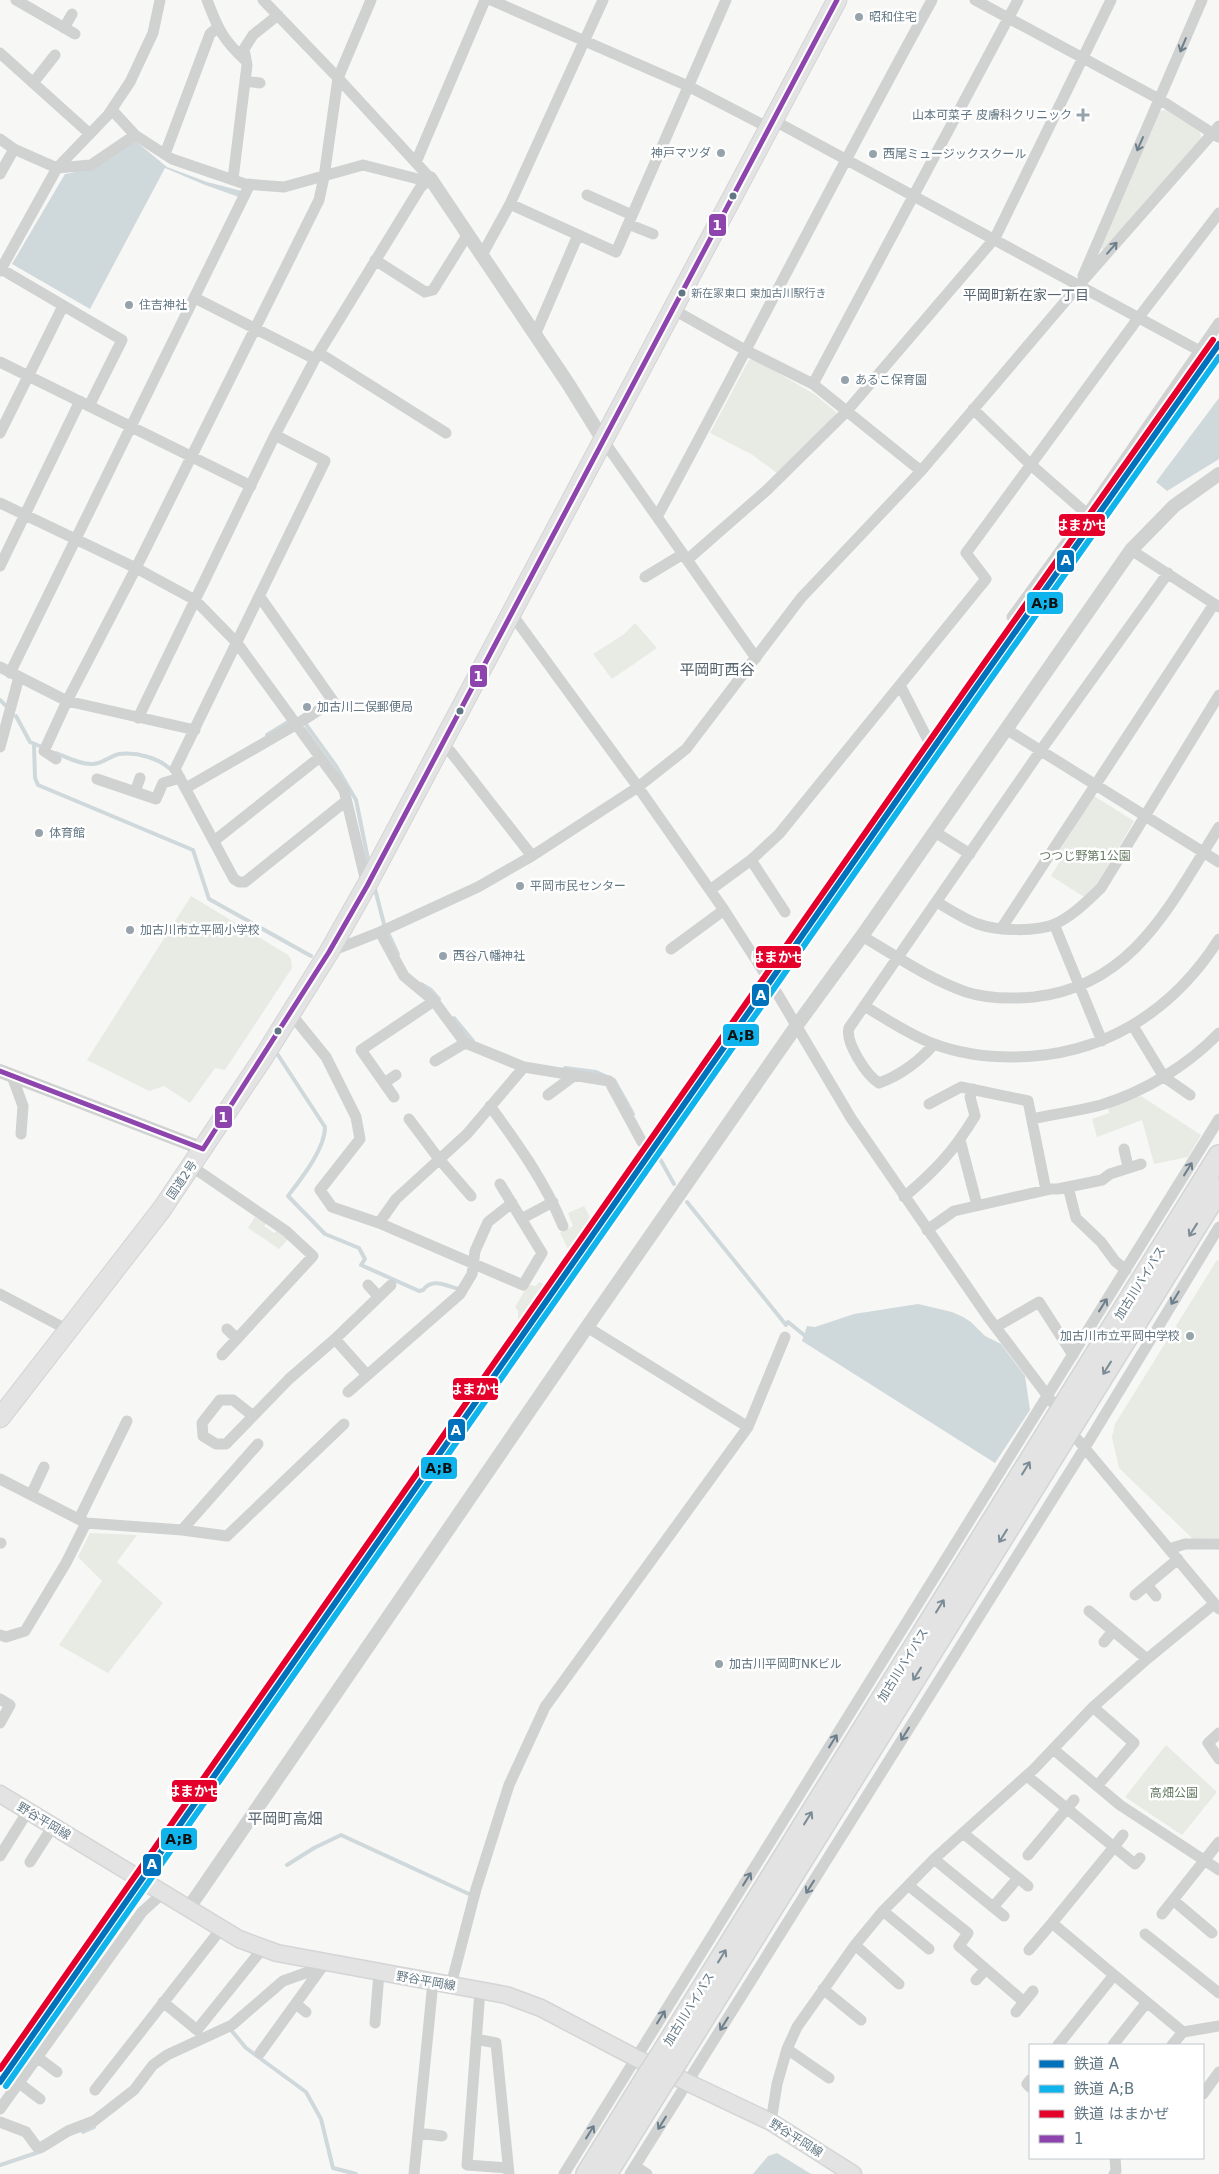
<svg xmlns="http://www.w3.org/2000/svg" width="1219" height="2174" font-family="'DejaVu Sans','Noto Sans JP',sans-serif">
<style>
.green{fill:#e7ebe4}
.water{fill:#cfd8db}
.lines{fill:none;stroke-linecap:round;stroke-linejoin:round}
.stream{stroke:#cfd8db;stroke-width:4}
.secondary-casing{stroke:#d4d5d6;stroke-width:19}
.trunk-casing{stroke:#d2d4d5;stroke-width:21}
.motorway-casing{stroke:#d2d4d5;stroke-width:24}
.minor{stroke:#d0d1d1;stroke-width:11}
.tertiary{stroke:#d0d1d1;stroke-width:14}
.secondary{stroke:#e3e3e3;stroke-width:16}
.trunk{stroke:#e3e3e3;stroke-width:19}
.motorway{stroke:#e3e3e3;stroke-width:21}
.motorway-bridge-casing{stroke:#d2d4d5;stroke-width:24;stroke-linecap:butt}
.motorway-bridge{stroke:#e3e3e3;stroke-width:21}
.bus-1-casing{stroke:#fff;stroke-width:9}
.bus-1{stroke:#8e44ad;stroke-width:5}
.rail-1-casing{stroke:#fff;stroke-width:10}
.rail-2-casing{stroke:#fff;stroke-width:10}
.rail-3-casing{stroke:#fff;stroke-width:10}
.rail-1{stroke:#0072bc;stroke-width:6}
.rail-2{stroke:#0fb4ec;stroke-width:6}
.rail-3{stroke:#e4002b;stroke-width:6}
.oneway{stroke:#6c7f8b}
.oneway2{stroke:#7b8c96}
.poi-dot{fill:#96a3ab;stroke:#fff;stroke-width:2}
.bus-dot{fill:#617683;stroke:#fff;stroke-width:2}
.labels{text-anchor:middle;stroke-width:5;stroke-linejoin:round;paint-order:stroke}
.bus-label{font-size:11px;fill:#617683;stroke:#fff;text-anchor:start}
.poi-label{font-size:12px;fill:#617683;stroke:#fff;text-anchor:start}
.park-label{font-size:12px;fill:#667a61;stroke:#fff}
.street-label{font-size:12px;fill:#617683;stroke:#fff}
.neighbourhood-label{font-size:14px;fill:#54636d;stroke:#fff}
.quarter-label{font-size:15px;fill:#54636d;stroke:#fff}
.line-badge{stroke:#fff;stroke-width:2}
.badge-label{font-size:14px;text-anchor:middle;font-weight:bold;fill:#fff}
.pale-badge-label{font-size:14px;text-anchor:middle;font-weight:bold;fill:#111}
</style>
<rect width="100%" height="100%" fill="#f7f7f6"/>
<!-- green -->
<path class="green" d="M1166,110L1200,132L1201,138L1104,250L1100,248L1160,111Z
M754,359L814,394L836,412L835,417L777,473L751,454L710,433L749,360Z
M635,623L657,648L612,679L593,654L623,635Z
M1094,796L1134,821L1096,886L1086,898L1051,876L1060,861L1055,858Z
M191,896L288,955L291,959L292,968L225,1070L215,1068L190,1103L164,1086L149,1091L87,1060Z
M1141,1096L1201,1135L1188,1157L1154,1164L1142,1120L1097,1137L1092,1119L1109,1113L1108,1108Z
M584,1206L591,1219L568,1249L560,1233L573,1226L568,1213Z
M255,1217L267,1223L264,1226L274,1233L277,1231L288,1239L279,1249L248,1228Z
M1217,1260L1219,1261V1538L1193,1539L1119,1468L1112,1437L1115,1424Z
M539,1282L545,1285L521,1323L518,1321V1311L515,1307L528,1285L536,1286Z
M90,1533L137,1535L117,1562L163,1603L108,1673L59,1645L102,1581L78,1557Z
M1166,1745L1217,1792L1182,1835L1125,1797Z"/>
<!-- water -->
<path class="water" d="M134,140L167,167L207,182L242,191L239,197L205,185L165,168L90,309L12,264L65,174C93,170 112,156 134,140Z
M1219,398V459L1167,491L1156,482Z
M918,1304L952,1312L963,1317L971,1322L985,1336L1001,1344L1025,1376L1030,1410L995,1463L802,1341L807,1326L815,1327L854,1314Z
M777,2153L811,2174H753L768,2156Z"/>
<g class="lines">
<!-- stream -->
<path class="stream" d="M0,700L8,708
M16,716L30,742L42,747
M307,726L336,766L356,800L369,864
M267,735L288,722
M34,745L35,778L38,785L193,850L209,899L311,956
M56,753C66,757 81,765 93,764C102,764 110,756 119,754C137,752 161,758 173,772
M374,885L384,924L398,954
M421,984L431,990L439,999
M454,1018L473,1041
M278,1055L325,1127C325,1149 301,1179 288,1196L325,1234L359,1248L365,1259L361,1265L419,1291L423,1290C432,1278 445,1285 458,1289
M565,1068L596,1072L614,1080L633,1114
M659,1157L674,1184
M687,1202L786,1325L788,1322L804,1335
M287,1865L314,1848L341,1835L469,1894
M231,2030L246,2048L306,2092L321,2119L333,2168L356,2174
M83,2132L94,2127
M0,2165L42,2151"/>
<defs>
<path id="secondary" d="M0,1794L239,1939L277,1953L506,1995L541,2008L636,2058L771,2122L853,2174"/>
<path id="trunk" d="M0,1418L162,1209L263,1058L329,952L369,881L837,0"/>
<path id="motorway" d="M660,2057L1219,1156
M675,2064L1219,1189
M587,2174L647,2077
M606,2174L663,2082"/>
</defs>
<!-- secondary casing -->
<use href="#secondary" class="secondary-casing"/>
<!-- trunk casing -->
<use href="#trunk" class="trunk-casing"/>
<!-- motorway casing -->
<use href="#motorway" class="motorway-casing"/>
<!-- minor -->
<path class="minor" d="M16,0L75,34
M207,0C218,29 223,40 246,61
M263,0L338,78L430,178
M491,0L688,86L769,128
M975,0L1159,99L1218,137
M64,28L72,14
M0,53L90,134
M245,81L260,83
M33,83L55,55
M112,110L135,135
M773,120L1200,351
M0,139L14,149L57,168L91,165L135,135L172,159L245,184L284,187L363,165L418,179L430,178
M165,154L210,34L218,27
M416,162L485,0
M0,174L14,149
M233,179L247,65L244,49L253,35L278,15
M587,195L632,215
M510,204L616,252L726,0
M628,224L653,234
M482,255L510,204L603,0
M375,260L425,292L433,290L468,234
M1,269L122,340L89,406
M0,271L57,168L108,115L130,82L153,33L160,0
M1083,276L1202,0
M195,298L315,359
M674,310L747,351L813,384L921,471
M535,335L578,235
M319,353L446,433
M0,362L251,486
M813,384L1018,0
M973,409L1030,464L1087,514
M0,433L63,306
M275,435L325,461L175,769L234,879L239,882H245L346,801
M603,440L756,658
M0,503L136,568L195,600L237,643L344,790L367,886
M657,517C750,345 838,171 932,0
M1131,550L1219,607
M687,560L767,490L846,412L995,238L1111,0
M0,566L80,401
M645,577L683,554
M511,613L638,787L724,910L774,988L851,1118L988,1317L1053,1403
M1012,617L1087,514L1219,323
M0,667L67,701L195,730
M10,673L250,184
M900,685L928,740
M138,718L275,435L315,359L420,188L430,178
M1006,729L1219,862
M0,747L19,677
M440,747L450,751L532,856
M56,759L44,751L67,701L136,568L319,200L324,177L338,78L371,0
M97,779L156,799L163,783L180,778
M186,788L297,724L333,701L260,597
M135,792L140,778
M935,832L970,854
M214,841L320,757
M751,860L785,912
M710,890L751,860L779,834L986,579L966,553L1139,317L1219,213
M937,902C950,910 964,919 978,924C997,931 1037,932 1055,924C1073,916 1087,901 1101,888L1219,695
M1054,924L1102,1041
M1001,929L1214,604
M380,932L404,976L434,1001L465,1043L524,1067L609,1081L642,1142
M862,936C896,956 929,979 966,992C988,999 1011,999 1034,997C1134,986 1171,903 1219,827
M671,949L724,910
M329,952L380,932L478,887L532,856L638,787L686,749L801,598L921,471L1080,284L1219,126
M864,1006C887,1019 909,1035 934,1044C958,1053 986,1057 1012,1057C1101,1057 1172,1013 1219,939
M291,1014L326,1057L356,1117L360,1139L320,1190L332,1207L379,1223L523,1285L542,1253L500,1184
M1133,1026L1164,1077L1190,1095
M934,1044C920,1061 899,1076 879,1083C866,1075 845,1042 849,1028L1041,750L1168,573
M435,1061L465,1043
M12,1076L23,1106L21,1134
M384,1083L396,1075
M548,1095L575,1075
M394,1097L361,1050L434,1001
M929,1104L961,1087L1028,1101L1046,1190
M490,1106C518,1144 545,1182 563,1226
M409,1119L439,1159L471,1196
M1032,1119C1055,1114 1078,1111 1101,1105C1144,1092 1187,1066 1219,1033
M960,1140L977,1205
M1124,1149L1128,1167
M191,1166L286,1231L313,1256L222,1355
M1068,1187L1076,1218L1101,1242L1115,1261L1126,1270
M904,1197C935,1171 954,1151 975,1116L970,1097L973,1089
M521,1219L553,1202
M379,1223L396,1199L467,1134L524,1067
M927,1230L954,1211L1051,1189H1058L1102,1180L1110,1174L1141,1164
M368,1285L378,1296
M0,1294L68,1330
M587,1327L748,1427
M996,1327L1039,1302L1073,1355
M227,1329L237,1339
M335,1339L367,1375
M348,1392L460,1294L472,1274L475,1251L488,1222L512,1203
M253,1416L233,1400H220L202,1423L203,1436L216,1444H226L289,1379L335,1339L391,1285
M1078,1440L1219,1609
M0,1479L86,1523L182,1530L227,1536L344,1424
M31,1495L44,1467
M79,1519L127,1421
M182,1530L258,1444
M0,1543H1
M1169,1549L1185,1544H1219
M1147,1585L1156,1596
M1135,1595L1178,1559
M1089,1611L1147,1659
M0,1635L6,1637L25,1631L66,1563L86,1523
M1104,1642L1113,1631
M0,1699L10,1705L0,1723
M1093,1707L1134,1743L1097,1786
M1219,1733L1208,1743L1219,1759
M1053,1749L1120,1805L1219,1870
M1027,1776L1114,1847L1052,1923L1114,1975
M963,1833L1028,1886
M1123,1835L1114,1847L1135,1864L1140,1858
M1028,1855L1074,1800
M0,1856L28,1811
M934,1859L1004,1916
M30,1862L53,1826
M909,1886L968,1933L959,1946L1024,2002
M1173,1900L1212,1933
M993,1907L1018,1878
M883,1911L929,1949
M1162,1914L1219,1842
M1145,1934L1219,1993
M855,1945L899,1984
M1029,1950L1052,1923
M976,1980L986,1969
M451,1985L476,1889L509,1785L545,1707L748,1427L785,1337
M823,1989L861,2020
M480,1990L467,2165L508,2168
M163,2002L197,2030L263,1948
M296,2004L306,2012
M1016,2012L1033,1991
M375,2023L379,1973
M476,2039L496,2043L509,2174
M1058,2045L1114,1975L1183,2032
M1113,2045L1147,2002
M1172,2045L1183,2032L1219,2026
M787,2049L829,2078
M37,2057L57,2072
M1030,2080L1027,2084L1030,2087
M19,2083L40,2099
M95,2090L221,1929
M1203,2094L1219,2072
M0,2109L142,1912L163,1893
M0,2122L26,2132L37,2147H42L68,2131L94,2121L134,2090L153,2065L167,2055L232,2025L283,1981L311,1971L325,1963L260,2053
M771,2122L777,2084L787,2049L797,2027L855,1945L883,1911L934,1859L1034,1769L1093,1707L1147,1659L1214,1604
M418,2133L442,2136
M635,2166L647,2174
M414,2174L433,1982
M564,2174L1219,1119
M630,2174L1084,1449L1219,1227
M1114,2174L1116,2171L1115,2158"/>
<!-- tertiary -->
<path class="tertiary" d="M430,178L569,385L603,440
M0,1071L203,1149
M188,1909L587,1327L797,1025L862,936L1131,550L1174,506L1219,474"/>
<!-- secondary -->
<use href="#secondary" class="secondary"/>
<!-- trunk -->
<use href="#trunk" class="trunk"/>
<!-- motorway -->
<use href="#motorway" class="motorway"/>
<defs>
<path id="motorway-bridge" d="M647,2077L660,2057
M663,2082L675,2064"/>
</defs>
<!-- motorway-bridge casing -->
<use href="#motorway-bridge" class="motorway-bridge-casing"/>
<!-- motorway-bridge -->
<use href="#motorway-bridge" class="motorway-bridge"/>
<defs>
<path id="bus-1" d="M0,1071L203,1149L329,952L367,886L837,0"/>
</defs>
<!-- bus-1 casing -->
<use href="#bus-1" class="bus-1-casing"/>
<!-- bus-1 -->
<use href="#bus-1" class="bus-1"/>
<defs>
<path id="rail-1" d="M0,2082L974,690L1219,344"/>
<path id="rail-2" d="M6,2086L980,694L1219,357"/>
<path id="rail-3" d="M0,2069L968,686L1213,340"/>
</defs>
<!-- rail-1 casing -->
<use href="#rail-1" class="rail-1-casing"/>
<!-- rail-2 casing -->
<use href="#rail-2" class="rail-2-casing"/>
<!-- rail-3 casing -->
<use href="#rail-3" class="rail-3-casing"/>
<!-- rail-1 -->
<use href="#rail-1" class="rail-1"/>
<!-- rail-2 -->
<use href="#rail-2" class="rail-2"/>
<!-- rail-3 -->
<use href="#rail-3" class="rail-3"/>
</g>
<!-- one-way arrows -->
<defs><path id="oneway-shaft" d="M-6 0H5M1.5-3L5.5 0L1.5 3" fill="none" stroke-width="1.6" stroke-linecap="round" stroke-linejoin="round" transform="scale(1.25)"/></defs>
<g class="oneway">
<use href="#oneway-shaft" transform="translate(1183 45) rotate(113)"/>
<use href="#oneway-shaft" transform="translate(1140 144) rotate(114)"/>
<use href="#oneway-shaft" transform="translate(1112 248) rotate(-49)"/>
<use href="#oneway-shaft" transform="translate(1188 1169) rotate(-58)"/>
<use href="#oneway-shaft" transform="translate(1175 1298) rotate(121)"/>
<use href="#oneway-shaft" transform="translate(1103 1305) rotate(-58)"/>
<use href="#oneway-shaft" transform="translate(905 1734) rotate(122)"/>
<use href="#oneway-shaft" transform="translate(833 1741) rotate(-58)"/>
<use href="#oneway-shaft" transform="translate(747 1879) rotate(-58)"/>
<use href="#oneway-shaft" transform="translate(810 1887) rotate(122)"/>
<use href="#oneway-shaft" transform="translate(661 2017) rotate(-58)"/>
<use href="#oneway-shaft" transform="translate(724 2024) rotate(122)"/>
<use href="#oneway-shaft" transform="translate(662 2123) rotate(122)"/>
<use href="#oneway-shaft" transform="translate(590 2132) rotate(-58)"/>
</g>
<g class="oneway2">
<use href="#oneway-shaft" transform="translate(1193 1230) rotate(122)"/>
<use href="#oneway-shaft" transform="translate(1107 1368) rotate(122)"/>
<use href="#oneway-shaft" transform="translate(1026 1468) rotate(-58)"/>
<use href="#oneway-shaft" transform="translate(1003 1536) rotate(122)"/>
<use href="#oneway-shaft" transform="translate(940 1606) rotate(-58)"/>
<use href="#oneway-shaft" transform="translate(917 1674) rotate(122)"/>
<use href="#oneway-shaft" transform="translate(808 1818) rotate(-58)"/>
<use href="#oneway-shaft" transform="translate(722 1956) rotate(-58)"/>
</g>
<!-- markers -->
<g class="poi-dot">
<circle cx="859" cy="17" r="5"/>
<path d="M1080.5 107.5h5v5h5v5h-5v5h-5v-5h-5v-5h5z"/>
<circle cx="721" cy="153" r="5"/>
<circle cx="873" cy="154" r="5"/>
<circle cx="129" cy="305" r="5"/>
<circle cx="845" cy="380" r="5"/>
<circle cx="307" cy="707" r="5"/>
<circle cx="39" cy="833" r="5"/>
<circle cx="520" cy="886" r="5"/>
<circle cx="130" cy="930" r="5"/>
<circle cx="443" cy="956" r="5"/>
<circle cx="1190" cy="1336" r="5"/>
<circle cx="719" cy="1664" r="5"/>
</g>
<g class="bus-dot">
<circle cx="733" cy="196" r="4.5"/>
<circle cx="682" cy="293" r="4.5"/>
<circle cx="460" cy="711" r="4.5"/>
<circle cx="278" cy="1031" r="4.5"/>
</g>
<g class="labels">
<!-- bus labels -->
<g class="bus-label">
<text x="691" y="297">新在家東口 東加古川駅行き</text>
</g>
<!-- poi labels -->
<g class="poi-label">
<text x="869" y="21">昭和住宅</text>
<text x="1072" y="119" text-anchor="end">山本可菜子 皮膚科クリニック</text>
<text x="711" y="157" text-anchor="end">神戸マツダ</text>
<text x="883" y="158">西尾ミュージックスクール</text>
<text x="139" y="309">住吉神社</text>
<text x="855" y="384">あるこ保育園</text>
<text x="317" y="711">加古川二俣郵便局</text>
<text x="49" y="837">体育館</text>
<text x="530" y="890">平岡市民センター</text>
<text x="140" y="934">加古川市立平岡小学校</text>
<text x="453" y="960">西谷八幡神社</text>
<text x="1180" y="1340" text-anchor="end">加古川市立平岡中学校</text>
<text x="729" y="1668">加古川平岡町NKビル</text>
</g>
<!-- park labels -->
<g class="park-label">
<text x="1085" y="860">つつじ野第1公園</text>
<text x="1174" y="1797">高畑公園</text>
</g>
<!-- street labels -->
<g class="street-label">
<text transform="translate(182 1180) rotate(-56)" y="4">国道2号</text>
<text transform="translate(1140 1283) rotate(-58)" y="4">加古川バイパス</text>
<text transform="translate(903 1665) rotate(-58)" y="4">加古川バイパス</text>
<text transform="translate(44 1821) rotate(31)" y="4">野谷平岡線</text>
<text transform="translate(426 1981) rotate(10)" y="4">野谷平岡線</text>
<text transform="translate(689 2009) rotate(-58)" y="4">加古川バイパス</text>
<text transform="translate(796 2138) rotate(32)" y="4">野谷平岡線</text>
</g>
<!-- neighbourhood labels -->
<g class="neighbourhood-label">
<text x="1026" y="300">平岡町新在家一丁目</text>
</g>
<!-- quarter labels -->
<g class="quarter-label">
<text x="717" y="675">平岡町西谷</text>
<text x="285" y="1824">平岡町高畑</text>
</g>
</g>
<g class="line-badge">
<rect x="708" y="213" width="19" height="24" rx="5" fill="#8e44ad"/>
<rect x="1058" y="513" width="48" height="24" rx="5" fill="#e4002b"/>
<rect x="1056" y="549" width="19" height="24" rx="5" fill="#0072bc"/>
<rect x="1026" y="591" width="38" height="24" rx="5" fill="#0fb4ec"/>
<rect x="469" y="664" width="19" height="24" rx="5" fill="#8e44ad"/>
<rect x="755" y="945" width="47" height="24" rx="5" fill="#e4002b"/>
<rect x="751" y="983" width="19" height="24" rx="5" fill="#0072bc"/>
<rect x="722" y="1023" width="38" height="24" rx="5" fill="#0fb4ec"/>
<rect x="214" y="1105" width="19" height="24" rx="5" fill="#8e44ad"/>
<rect x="452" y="1377" width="47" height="24" rx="5" fill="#e4002b"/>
<rect x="447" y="1418" width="19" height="24" rx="5" fill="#0072bc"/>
<rect x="420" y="1456" width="38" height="24" rx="5" fill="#0fb4ec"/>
<rect x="171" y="1779" width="47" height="24" rx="5" fill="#e4002b"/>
<rect x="160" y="1827" width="38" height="24" rx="5" fill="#0fb4ec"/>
<rect x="142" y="1853" width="20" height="24" rx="5" fill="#0072bc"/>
</g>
<g class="badge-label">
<text x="717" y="230">1</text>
<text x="1082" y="530">はまかぜ</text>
<text x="1066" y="565">A</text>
<text x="478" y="681">1</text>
<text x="778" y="962">はまかぜ</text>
<text x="761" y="1000">A</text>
<text x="223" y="1122">1</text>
<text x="476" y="1394">はまかぜ</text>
<text x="456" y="1435">A</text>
<text x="194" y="1796">はまかぜ</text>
<text x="152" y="1869">A</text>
</g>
<g class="pale-badge-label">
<text x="1045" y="608">A;B</text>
<text x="741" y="1040">A;B</text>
<text x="439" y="1473">A;B</text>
<text x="179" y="1844">A;B</text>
</g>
<!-- legend -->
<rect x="1029" y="2044" width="175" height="115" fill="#ffffff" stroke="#c0c8cd"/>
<rect x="1039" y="2060" width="25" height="8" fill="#0072bc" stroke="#c0c8cd"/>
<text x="1074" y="2069" font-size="15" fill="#617683">鉄道 A</text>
<rect x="1039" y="2085" width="25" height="8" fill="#0fb4ec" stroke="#c0c8cd"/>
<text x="1074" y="2094" font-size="15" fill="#617683">鉄道 A;B</text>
<rect x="1039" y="2110" width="25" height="8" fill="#e4002b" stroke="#c0c8cd"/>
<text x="1074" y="2119" font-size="15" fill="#617683">鉄道 はまかぜ</text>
<rect x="1039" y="2135" width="25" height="8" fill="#8e44ad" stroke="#c0c8cd"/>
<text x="1074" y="2144" font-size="15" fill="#617683">1</text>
</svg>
